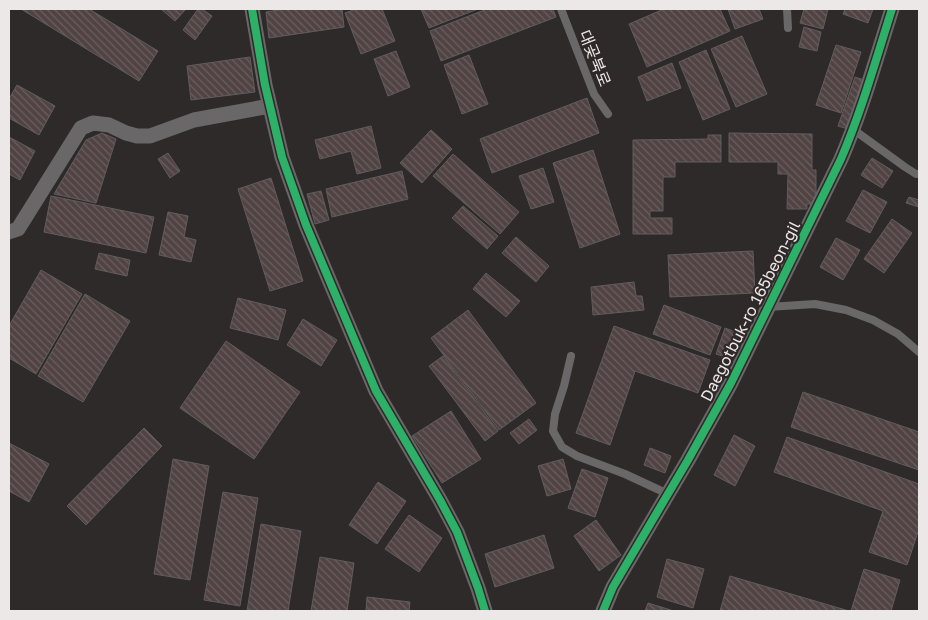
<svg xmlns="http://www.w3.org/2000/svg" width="928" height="620" font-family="'Golos Text','Noto Sans KR',sans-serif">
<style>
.building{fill:url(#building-back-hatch);stroke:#605d5d}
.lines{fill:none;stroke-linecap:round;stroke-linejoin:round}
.lane{stroke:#696767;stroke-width:8}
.street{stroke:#696767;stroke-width:15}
.cycleway-casing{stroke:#2f2929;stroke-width:11}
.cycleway{stroke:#2db169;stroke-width:8}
.labels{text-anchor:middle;stroke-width:4.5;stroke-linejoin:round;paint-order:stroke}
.street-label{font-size:16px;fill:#ece8e7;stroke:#2f2929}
</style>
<defs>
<pattern id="building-back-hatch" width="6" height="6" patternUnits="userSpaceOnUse" patternTransform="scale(1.25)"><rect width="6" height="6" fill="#514344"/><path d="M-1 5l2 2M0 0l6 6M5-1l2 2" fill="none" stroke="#6a5e5f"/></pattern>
</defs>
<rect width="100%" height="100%" fill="#2e2a2a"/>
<!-- building -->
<path class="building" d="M21,9H89L158,51L139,81Z
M161,9H186L175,21Z
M198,9H202L212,16L195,40L183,30Z
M285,9H342L344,27L269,38L266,12Z
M356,9H382L395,41L361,54L345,13Z
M421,9H478L429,28Z
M487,9H553L556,17L441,61L430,31Z
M664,9H720L730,31L647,67L629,24Z
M728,9H759L763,19L735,29Z
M804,9H828L823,29L800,23Z
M845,9H873L868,23L843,14Z
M804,27L821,32L817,51L799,47Z
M742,36L767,94L736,107L711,49Z
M836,45L861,52L841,113L816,105Z
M706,50L730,109L703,120L679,62Z
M396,51L410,87L388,96L374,59Z
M469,55L488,104L462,114L444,65Z
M250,57L255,92L191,100L187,66Z
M672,63L681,88L647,101L638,77Z
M855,77L864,80L848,129L838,126Z
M17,85L55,106L39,135L9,118V99Z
M587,98L599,133L492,173L480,139Z
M371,126L381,168L357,174L351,151L320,159L315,140Z
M431,130L452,149L422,183L400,163Z
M102,133L116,139L96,203L54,194L86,140Z
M729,133L812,134V170H816V204H807V209H787L788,174H778V162H729Z
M708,135H721V162H675V177H663V211H650V218H672V234H633V140L708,139Z
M9,137L35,151L20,180L9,174Z
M593,150L620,234L580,248L553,163Z
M168,153L180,171L170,178L158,159Z
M453,154L519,212L500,234L433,176Z
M872,158L893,171L882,188L861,175Z
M543,168L554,202L531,209L519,176Z
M402,171L408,199L332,217L326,189Z
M271,178L303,281L270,291L238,189Z
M863,190L887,202L870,233L846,221Z
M321,191L329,220L315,224L307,194Z
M51,196L154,217L146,253L44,232Z
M909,197L919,200V207L906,203Z
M463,206L498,236L487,249L452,218Z
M168,212L188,216L184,237L196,240L191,262L159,255Z
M892,219L912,233L884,273L864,259Z
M516,237L549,266L536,282L502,253Z
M836,238L860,250L843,280L820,267Z
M753,251L755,293L670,297L668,255Z
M99,253L130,260L127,276L95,269Z
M41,270L82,294L36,374L9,358V326Z
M486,273L520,301L506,317L473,289Z
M634,282L636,296H642L644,310L593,315L591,287Z
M85,294L130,321L83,402L38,376Z
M238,298L286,310L278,340L230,328Z
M664,305L721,327L710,355L653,334Z
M468,310L536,403L499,430L431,338Z
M303,319L337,340L321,366L287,345Z
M614,326L710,360L698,393L635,371L610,445L576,433Z
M725,328L741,334L731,359L716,354Z
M226,341L300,392L254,459L180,408Z
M443,356L498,431L485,441L429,366Z
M803,392L919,432V470L791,427Z
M451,411L481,459L442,483L412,436Z
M529,419L537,430L519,444L510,433Z
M144,428L162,446L86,525L67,506Z
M734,435L755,446L735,486L714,475Z
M787,437L919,484V529L907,565L869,552L883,511L774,472Z
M9,443L49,464L29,502L9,491Z
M650,448L671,456L665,473L644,465Z
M173,459L209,466L190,580L154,574Z
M563,459L571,489L547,496L538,466Z
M582,469L608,478L595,517L568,508Z
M378,482L406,501L377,544L349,525Z
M223,492L258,498L240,606L204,600Z
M409,515L442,538L419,572L385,549Z
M596,520L621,555L599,571L574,536Z
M261,524L301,531L288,611H247Z
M544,535L554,568L495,587L485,554Z
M320,557L354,563L347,611H311Z
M667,559L704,569L693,608L657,597Z
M864,569L900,580L891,611H851Z
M730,576L849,611H720Z
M367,597L410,602L409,611H366Z
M648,603L674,611H645Z"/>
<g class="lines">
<!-- lane -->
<path class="lane" d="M561,9L594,94L608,114
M787,9L788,28
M854,130L905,167L916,174H919
M768,307L815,304L846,310L873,320L898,334L919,352
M571,356L564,386L555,414L553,431L562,447L577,456L625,474L668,494"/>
<!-- street -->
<path class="street" d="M252,9L265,85L282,157L306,225L376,391L440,500L457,532L478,588L485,611
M9,232L18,229L81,128L93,123L109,125L126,133L137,136H150L194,120L270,106
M603,611L613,587L688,460L731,383L841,159C862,110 876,59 892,9"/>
<defs>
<path id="cycleway" d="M252,9L265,85L282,157L306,225L376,391L440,500L457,532L478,588L485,611
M603,611L613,587L688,460L731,383L841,159C862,110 876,59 892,9"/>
</defs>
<!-- cycleway casing -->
<use href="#cycleway" class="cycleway-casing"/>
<!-- cycleway -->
<use href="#cycleway" class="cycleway"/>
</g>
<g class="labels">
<!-- street labels -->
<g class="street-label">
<text transform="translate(595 58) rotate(68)" y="6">대곶북로</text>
<text transform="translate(750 311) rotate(-63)" y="6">Daegotbuk-ro 165beon-gil</text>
</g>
</g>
<!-- border -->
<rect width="928" height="620" fill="none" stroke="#ece8e7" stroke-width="20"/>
</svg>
